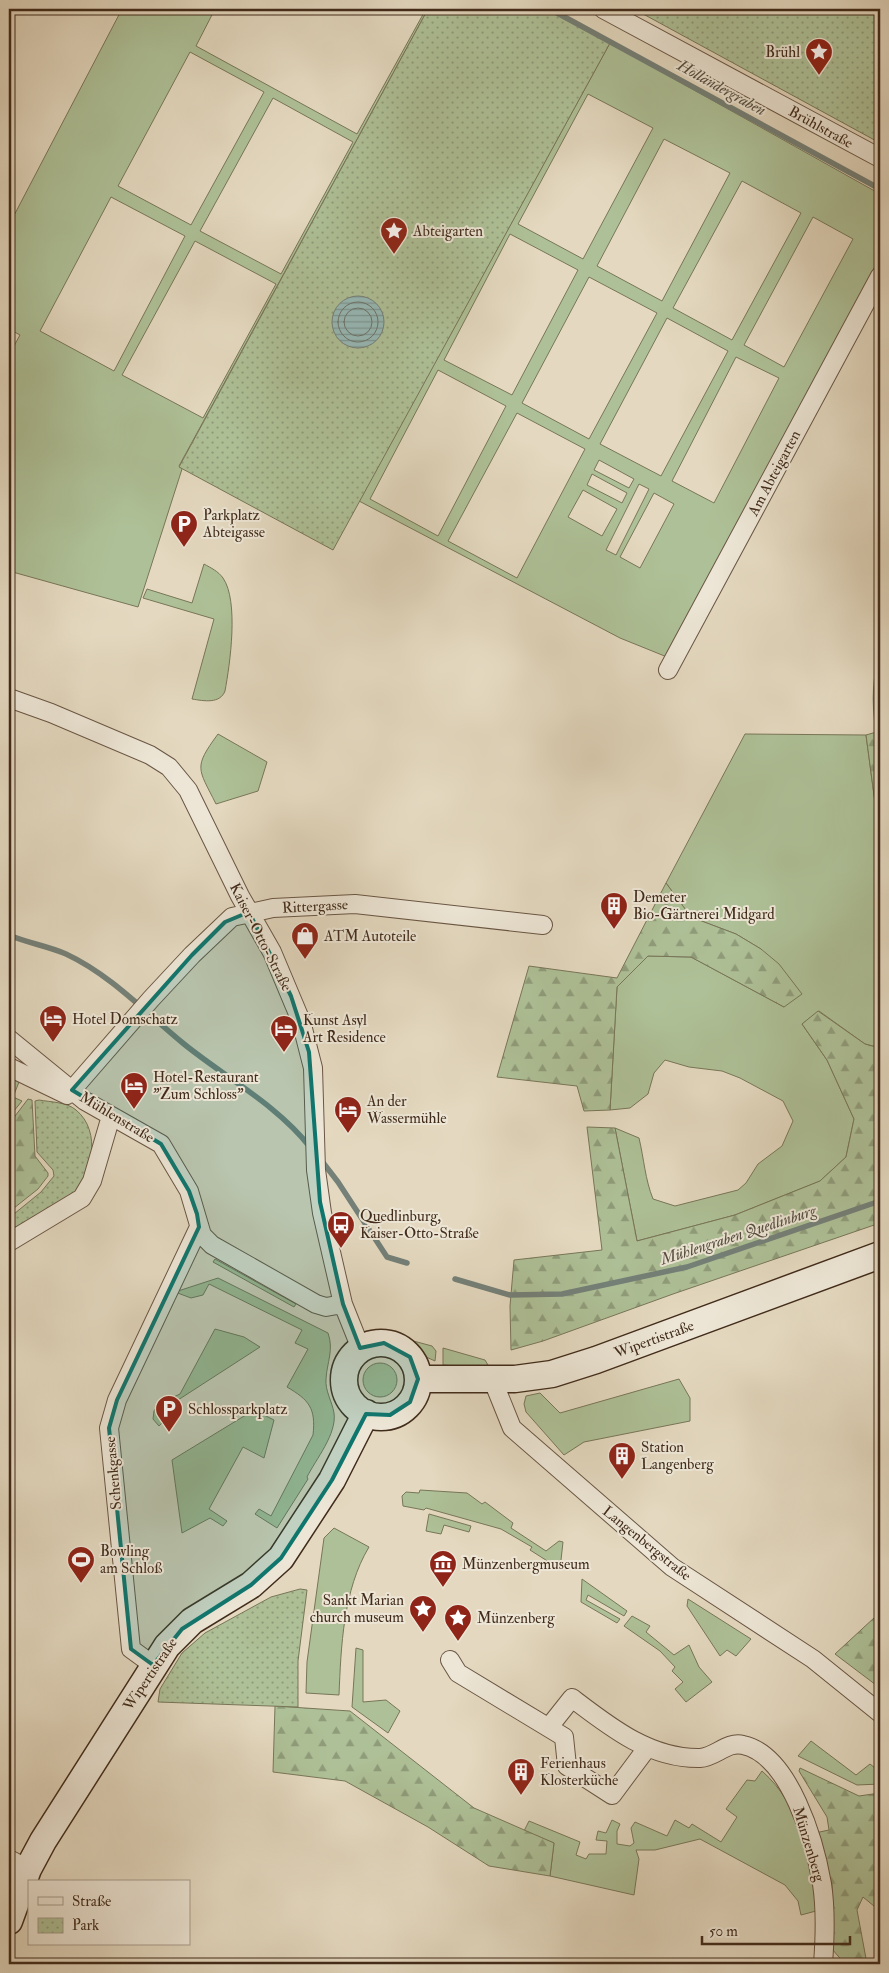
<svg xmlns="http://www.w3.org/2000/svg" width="889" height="1973" font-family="'IM FELL Double Pica',serif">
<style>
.green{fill:#aec097;stroke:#787658;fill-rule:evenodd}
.forest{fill:url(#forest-firs);stroke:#787658}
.park{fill:url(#park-dots);stroke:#787658}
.water{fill:url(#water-rules);stroke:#748078}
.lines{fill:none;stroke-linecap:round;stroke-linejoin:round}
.shore{stroke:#6c7268;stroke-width:1}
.stream{stroke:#748078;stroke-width:5.5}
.street-casing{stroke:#6a5644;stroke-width:20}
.secondary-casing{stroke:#412b1a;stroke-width:29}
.street{stroke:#ede6d6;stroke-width:18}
.secondary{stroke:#ede6d6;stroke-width:26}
.marked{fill:#0f766e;fill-opacity:0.2;stroke:#0f766e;stroke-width:4;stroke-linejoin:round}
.labels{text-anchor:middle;stroke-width:4;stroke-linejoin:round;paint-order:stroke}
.poi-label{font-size:15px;fill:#412b1a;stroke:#ede6d6;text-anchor:start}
.street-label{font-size:15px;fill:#412b1a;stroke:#ede6d6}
.water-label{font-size:16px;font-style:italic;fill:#564e41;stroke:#ede6d6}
</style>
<defs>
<pattern id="forest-firs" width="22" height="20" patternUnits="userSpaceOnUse" patternTransform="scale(1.25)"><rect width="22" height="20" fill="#aec097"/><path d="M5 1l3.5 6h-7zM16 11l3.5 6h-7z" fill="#8f9c7a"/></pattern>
<pattern id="park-dots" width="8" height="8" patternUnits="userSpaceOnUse" patternTransform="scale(1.25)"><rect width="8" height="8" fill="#aec097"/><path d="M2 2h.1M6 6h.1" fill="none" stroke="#8f9c7a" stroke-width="1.8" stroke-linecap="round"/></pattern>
<pattern id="water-rules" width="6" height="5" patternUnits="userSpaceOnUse" patternTransform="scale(1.25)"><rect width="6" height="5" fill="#96b9b7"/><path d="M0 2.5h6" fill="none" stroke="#7c9794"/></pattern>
</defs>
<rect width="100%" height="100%" fill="#e4d9c0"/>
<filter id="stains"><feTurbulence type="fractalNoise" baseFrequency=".004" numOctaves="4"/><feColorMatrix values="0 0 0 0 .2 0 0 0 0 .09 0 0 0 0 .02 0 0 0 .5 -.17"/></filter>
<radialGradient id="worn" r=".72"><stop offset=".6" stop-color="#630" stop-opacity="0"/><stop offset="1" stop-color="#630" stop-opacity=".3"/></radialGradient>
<!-- green -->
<path class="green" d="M122,9H215L196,46L357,134L426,9H428L179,466L182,469L138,607L9,571V355L20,335L9,329V225ZM190,52L264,92L191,225L118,186ZM273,98L353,142L281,274L200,231ZM111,197L185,236L114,371L40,331ZM195,241L276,284L203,418L122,375Z
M610,43L880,194V257L667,657L620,638L359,501ZM588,94L653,128L583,259L518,224ZM664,139L730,173L662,301L597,266ZM742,181L801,213L732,340L673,308ZM813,217L853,239L784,367L744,345ZM510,234L578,270L512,395L444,360ZM589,277L657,313L589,439L522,403ZM667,318L728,351L661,476L600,444ZM736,357L779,378L714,503L672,481ZM438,370L506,406L438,536L370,499ZM517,413L585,449L517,578L448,541ZM599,460L634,479L629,488L594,470ZM592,474L627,493L622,503L587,485ZM639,484L649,489L616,555L606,550ZM583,490L617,509L602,536L568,517ZM654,493L674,504L640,568L620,557Z
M204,564C211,568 218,571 223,578C239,601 230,664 225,691C220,704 204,701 192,699L214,619L143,598L147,589L192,603Z
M218,734L267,762L258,791L216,804C198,768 193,768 218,734Z
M745,734L866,735L880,840V1048L865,1044L819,1011L802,1024L827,1060L854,1119L846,1157L820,1181L735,1215L637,1241L615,1128L639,1138C644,1159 645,1179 653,1199L675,1206L738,1190L746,1183L758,1164L782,1146L793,1121L783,1101L740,1078L722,1071L689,1067L665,1060L654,1073L648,1094L630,1108L610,1110L617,987L648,956L691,957L784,1007L761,949L736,934L691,917L666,883Z
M9,1077L19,1082L13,1097L22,1101L9,1117Z
M215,1259L296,1304L294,1307L213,1262Z
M218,1278L328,1333C334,1350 327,1362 326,1379C325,1391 332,1401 334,1413C337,1434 316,1459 307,1477L308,1479L277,1528L255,1514L259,1509L271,1516L313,1435C316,1408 309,1400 287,1387L308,1349L295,1343L302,1330L209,1284L203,1295L191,1298L175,1292Z
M215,1329L244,1337L260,1347L161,1411L165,1420L159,1426L153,1419L154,1411L162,1397L167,1400L180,1394Z
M406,1339L432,1346L436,1351L435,1361L424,1356Z
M443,1348L485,1360L488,1365L477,1368L443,1365Z
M363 1380a17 17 0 1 1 34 0a17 17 0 1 1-34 0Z
M679,1379L690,1398V1421L584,1442L564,1455L526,1412L524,1404L526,1396L540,1393L560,1413Z
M254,1410L274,1420L264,1458L243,1447L209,1509L227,1521L223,1526L210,1518L182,1533L172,1460Z
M420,1490L467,1493L482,1504L485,1502L513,1523L511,1528L546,1551L559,1541L563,1542L560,1569L530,1550L532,1547L501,1529L426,1508L424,1510L403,1506L402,1496L406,1492L419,1493Z
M429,1514L471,1526L469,1532L444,1525L441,1534L426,1531Z
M334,1528L369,1547C343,1590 341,1647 339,1695L306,1693L307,1662L324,1538Z
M582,1579L627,1611L624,1616L588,1595L586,1600L620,1619L617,1623L581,1602Z
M688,1599L751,1639L736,1656L727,1650L720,1656L687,1606Z
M632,1616L650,1626L646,1632L674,1655L689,1645L699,1667L712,1682L686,1702L675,1689L683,1682L672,1671L675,1667L660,1651L624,1626Z
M356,1648L363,1650V1702L386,1700L400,1711L388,1733L352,1707Z
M811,1741L856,1775L870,1764L880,1772V1784L857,1785L798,1756Z
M762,1771C801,1805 812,1861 816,1911L801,1915L798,1901L785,1885L700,1839L655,1850H636L639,1859L634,1895L550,1876L554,1843L524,1831L529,1821L580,1842L576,1855L586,1859L589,1854H606L607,1841L596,1840L598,1831L606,1833L612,1820L620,1824L617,1831V1844L630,1846L634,1843L631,1828L635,1822L667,1836L675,1820L689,1828L692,1824L721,1842L737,1817L726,1809L747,1780L755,1781Z"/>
<!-- forest -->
<path class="forest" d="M880,731V840L866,735Z
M666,883L691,917L736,934L761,949L779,964L802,994L784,1007L691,957L648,956L617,987L610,1110L584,1111L577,1086L497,1077L529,966L617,978Z
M818,1011L865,1044L880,1048V1223L673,1294L543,1341L511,1350L510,1306L514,1260L602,1250L587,1127L615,1128L637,1241L735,1215L820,1181L846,1157L854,1119L827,1060L802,1024Z
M28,1099L32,1100L35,1156L48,1173V1176L38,1189L9,1212V1124Z
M875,1617L880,1621V1688L835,1654Z
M275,1706L350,1711L474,1808L554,1843L550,1876L489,1866L428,1827L345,1781L273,1772Z
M800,1768L859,1796L880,1793V1911L863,1897L857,1910L867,1964H845L832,1949V1884L815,1833L829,1830L827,1817L799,1771Z"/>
<!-- park -->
<path class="park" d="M428,9H545L610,43L333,550L179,467Z
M634,9H880V143Z
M39,1100C50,1102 67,1102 76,1110C102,1131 93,1177 70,1196C55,1209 34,1218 16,1228L9,1218L41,1192L54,1176L53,1170L37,1152L35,1101Z
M300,1589L307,1590L298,1661V1707L158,1702L160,1689L182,1653L205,1633L271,1597Z"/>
<!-- water -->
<path class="water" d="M332 322a26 26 0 1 1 52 0a26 26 0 1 1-52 0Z"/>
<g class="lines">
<!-- shore -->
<path class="shore" d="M338 322a20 20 0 1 1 40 0a20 20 0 1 1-40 0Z
M344 322a14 14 0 1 1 28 0a14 14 0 1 1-28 0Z"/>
<!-- stream -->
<path class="stream" d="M550,9L880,189
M880,662C873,687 875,716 880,742
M9,935C27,943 48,946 66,954C111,975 146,1013 184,1044C226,1078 276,1104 310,1147
M321,1160L338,1182L387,1257L407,1263
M455,1279L510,1295L562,1294L687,1267L880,1201"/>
<defs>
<path id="street" d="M603,9L880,158
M668,670L880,276
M9,698L51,713L150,755L169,767L188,790L240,896L272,952L301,1021L313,1068L316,1170L322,1213L343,1304L361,1349
M9,1039L85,1101L161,1144L189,1191L202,1235L212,1245L316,1304L326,1307L343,1304
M9,1067L67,1095
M72,1090L151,999L192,955L232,917L273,908L355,904L543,925
M9,1242L82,1198L92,1181L111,1116
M493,1381L512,1428L672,1567L813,1659L880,1713
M450,1660L458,1673L564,1737L567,1766L612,1795L647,1748
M153,1665L131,1649L109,1428L117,1400L199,1227
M549,1727L572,1698C610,1727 650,1759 700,1758C716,1757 727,1741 743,1745C790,1755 815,1843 822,1884C826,1910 825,1938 823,1964
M9,1859L28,1869"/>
<path id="secondary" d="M344 1380a37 37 0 1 1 74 0a37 37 0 1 1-74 0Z
M418,1379H515L552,1374L596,1360L880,1255
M9,1921L28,1869L43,1841L167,1646L192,1621L251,1585L281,1558L332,1480L366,1413"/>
</defs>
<!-- street casing -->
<use href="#street" class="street-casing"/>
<!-- secondary casing -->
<use href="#secondary" class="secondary-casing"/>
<!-- street -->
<use href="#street" class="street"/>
<!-- secondary -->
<use href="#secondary" class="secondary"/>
</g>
<!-- marked area -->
<path class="marked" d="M249,912L291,996L309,1052L320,1202L343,1304L360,1348L384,1343L410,1357L418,1379L410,1402L390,1415L366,1414L332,1480L281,1558L251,1585L182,1629L153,1665L131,1649L109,1428L117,1400L199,1227L197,1214L189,1191L161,1144L72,1090L192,955L225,922Z"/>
<!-- icons -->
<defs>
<symbol id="sight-pin" viewBox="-11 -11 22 30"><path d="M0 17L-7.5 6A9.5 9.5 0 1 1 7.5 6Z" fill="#8f2418" stroke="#ede6d6"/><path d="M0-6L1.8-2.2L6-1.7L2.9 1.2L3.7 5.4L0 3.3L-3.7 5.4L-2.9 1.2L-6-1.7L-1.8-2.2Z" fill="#fff"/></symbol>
<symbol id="parking-pin" viewBox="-11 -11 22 30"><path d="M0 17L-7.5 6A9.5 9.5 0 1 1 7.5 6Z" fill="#8f2418" stroke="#ede6d6"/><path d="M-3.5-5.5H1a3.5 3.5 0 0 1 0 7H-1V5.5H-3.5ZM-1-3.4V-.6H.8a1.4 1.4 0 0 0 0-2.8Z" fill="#fff"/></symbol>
<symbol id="building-pin" viewBox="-11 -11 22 30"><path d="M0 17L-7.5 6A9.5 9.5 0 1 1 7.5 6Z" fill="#8f2418" stroke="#ede6d6"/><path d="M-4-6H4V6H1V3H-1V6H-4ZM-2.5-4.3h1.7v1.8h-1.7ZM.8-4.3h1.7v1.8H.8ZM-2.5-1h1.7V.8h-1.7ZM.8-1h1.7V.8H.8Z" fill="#fff"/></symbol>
<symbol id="shop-pin" viewBox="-11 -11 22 30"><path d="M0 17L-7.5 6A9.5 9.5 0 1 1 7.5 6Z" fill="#8f2418" stroke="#ede6d6"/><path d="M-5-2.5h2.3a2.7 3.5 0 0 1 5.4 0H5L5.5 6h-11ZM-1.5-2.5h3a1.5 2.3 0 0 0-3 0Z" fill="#fff"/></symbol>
<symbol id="hotel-pin" viewBox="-11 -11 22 30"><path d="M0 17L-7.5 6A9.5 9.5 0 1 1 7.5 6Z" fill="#8f2418" stroke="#ede6d6"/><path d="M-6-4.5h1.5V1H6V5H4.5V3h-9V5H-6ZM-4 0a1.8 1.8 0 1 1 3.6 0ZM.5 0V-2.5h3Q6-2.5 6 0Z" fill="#fff"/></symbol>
<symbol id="bus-pin" viewBox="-11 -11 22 30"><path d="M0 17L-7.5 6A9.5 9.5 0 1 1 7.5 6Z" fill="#8f2418" stroke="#ede6d6"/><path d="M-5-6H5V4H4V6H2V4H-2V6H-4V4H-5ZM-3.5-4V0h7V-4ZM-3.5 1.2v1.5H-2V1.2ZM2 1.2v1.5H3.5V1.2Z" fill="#fff"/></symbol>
<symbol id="stadium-pin" viewBox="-11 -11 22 30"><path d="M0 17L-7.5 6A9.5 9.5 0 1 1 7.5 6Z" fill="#8f2418" stroke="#ede6d6"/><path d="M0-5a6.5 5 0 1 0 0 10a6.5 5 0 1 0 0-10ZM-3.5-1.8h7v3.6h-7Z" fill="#fff"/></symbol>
<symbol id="museum-pin" viewBox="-11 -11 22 30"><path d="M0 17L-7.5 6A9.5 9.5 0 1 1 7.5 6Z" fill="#8f2418" stroke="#ede6d6"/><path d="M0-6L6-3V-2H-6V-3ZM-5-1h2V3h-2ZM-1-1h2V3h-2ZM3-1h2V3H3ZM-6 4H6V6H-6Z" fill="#fff"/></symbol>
</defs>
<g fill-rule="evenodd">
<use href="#sight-pin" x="803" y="36" width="32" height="43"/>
<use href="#sight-pin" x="378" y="215" width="32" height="43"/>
<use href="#parking-pin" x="168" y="508" width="32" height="43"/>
<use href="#building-pin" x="598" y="890" width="32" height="43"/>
<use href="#shop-pin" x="289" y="920" width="32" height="43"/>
<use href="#hotel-pin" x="37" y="1003" width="32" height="43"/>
<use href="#hotel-pin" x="268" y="1013" width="32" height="43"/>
<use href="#hotel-pin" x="118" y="1070" width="32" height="43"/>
<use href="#hotel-pin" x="332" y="1094" width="32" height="43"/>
<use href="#bus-pin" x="325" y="1209" width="32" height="43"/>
<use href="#parking-pin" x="153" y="1393" width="32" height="43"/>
<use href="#building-pin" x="606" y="1440" width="32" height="43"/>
<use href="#stadium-pin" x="65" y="1544" width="32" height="43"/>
<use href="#museum-pin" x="427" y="1548" width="32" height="43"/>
<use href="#sight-pin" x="407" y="1593" width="32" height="43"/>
<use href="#sight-pin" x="442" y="1602" width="32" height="43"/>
<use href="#building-pin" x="505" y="1756" width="32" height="43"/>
</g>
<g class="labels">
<!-- poi labels -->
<g class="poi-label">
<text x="800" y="57" text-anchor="end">Brühl</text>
<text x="413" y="236">Abteigarten</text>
<text x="203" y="520">Parkplatz<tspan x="203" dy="17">Abteigasse</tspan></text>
<text x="633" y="902">Demeter<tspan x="633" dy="17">Bio-Gärtnerei Midgard</tspan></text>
<text x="324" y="941">ATM Autoteile</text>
<text x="72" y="1024">Hotel Domschatz</text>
<text x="303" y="1025">Kunst Asyl<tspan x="303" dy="17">Art Residence</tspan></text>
<text x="153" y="1082">Hotel-Restaurant<tspan x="153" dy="17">"Zum Schloss"</tspan></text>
<text x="367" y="1106">An der<tspan x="367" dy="17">Wassermühle</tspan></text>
<text x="360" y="1221">Quedlinburg,<tspan x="360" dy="17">Kaiser-Otto-Straße</tspan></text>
<text x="188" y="1414">Schlossparkplatz</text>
<text x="641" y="1452">Station<tspan x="641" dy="17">Langenberg</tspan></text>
<text x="100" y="1556">Bowling<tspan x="100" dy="17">am Schloß</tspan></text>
<text x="462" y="1569">Münzenbergmuseum</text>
<text x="404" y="1605" text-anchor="end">Sankt Marian<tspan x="404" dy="17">church museum</tspan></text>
<text x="477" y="1623">Münzenberg</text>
<text x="540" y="1768">Ferienhaus<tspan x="540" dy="17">Klosterküche</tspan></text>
</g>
<!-- street labels -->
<g class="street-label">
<text transform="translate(821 127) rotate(29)" y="5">Brühlstraße</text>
<text transform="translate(774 473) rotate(-62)" y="5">Am Abteigarten</text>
<text transform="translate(315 906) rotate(-3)" y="5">Rittergasse</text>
<text transform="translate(261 937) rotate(63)" y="5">Kaiser-Otto-Straße</text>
<text transform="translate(117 1117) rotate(31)" y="5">Mühlenstraße</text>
<text transform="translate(654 1339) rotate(-20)" y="5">Wipertistraße</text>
<text transform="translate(113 1473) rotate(-95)" y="5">Schenkgasse</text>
<text transform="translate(647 1543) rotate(39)" y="5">Langenbergstraße</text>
<text transform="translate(150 1674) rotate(-56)" y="5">Wipertistraße</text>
<text transform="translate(809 1844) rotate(73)" y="5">Münzenberg</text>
</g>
<!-- water labels -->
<g class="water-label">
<text transform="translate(722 87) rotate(29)" y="6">Holländergraben</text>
<text transform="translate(738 1234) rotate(-18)" y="6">Mühlengraben Quedlinburg</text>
</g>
</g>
<!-- margin -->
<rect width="889" height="1973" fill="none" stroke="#e4d9c0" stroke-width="30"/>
<rect x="10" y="10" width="869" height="1953" fill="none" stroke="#412b1a" stroke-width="2.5"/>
<rect x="15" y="15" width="859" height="1943" fill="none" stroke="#412b1a"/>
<!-- legend -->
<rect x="28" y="1880" width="162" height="65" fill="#ede6d6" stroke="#a89b8b"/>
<rect x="38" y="1897" width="25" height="8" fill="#ede6d6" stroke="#a89b8b"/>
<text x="72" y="1906" font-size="15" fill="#412b1a">Straße</text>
<rect x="38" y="1918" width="25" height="15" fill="url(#park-dots)" stroke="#a89b8b"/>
<text x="72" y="1930" font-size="15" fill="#412b1a">Park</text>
<!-- scale -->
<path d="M702 1936v8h148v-8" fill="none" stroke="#412b1a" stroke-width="2.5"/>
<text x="709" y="1936" font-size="15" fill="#412b1a" stroke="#ede6d6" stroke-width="4" paint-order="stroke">50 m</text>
<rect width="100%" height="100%" filter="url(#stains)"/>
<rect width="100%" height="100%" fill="url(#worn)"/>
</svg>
